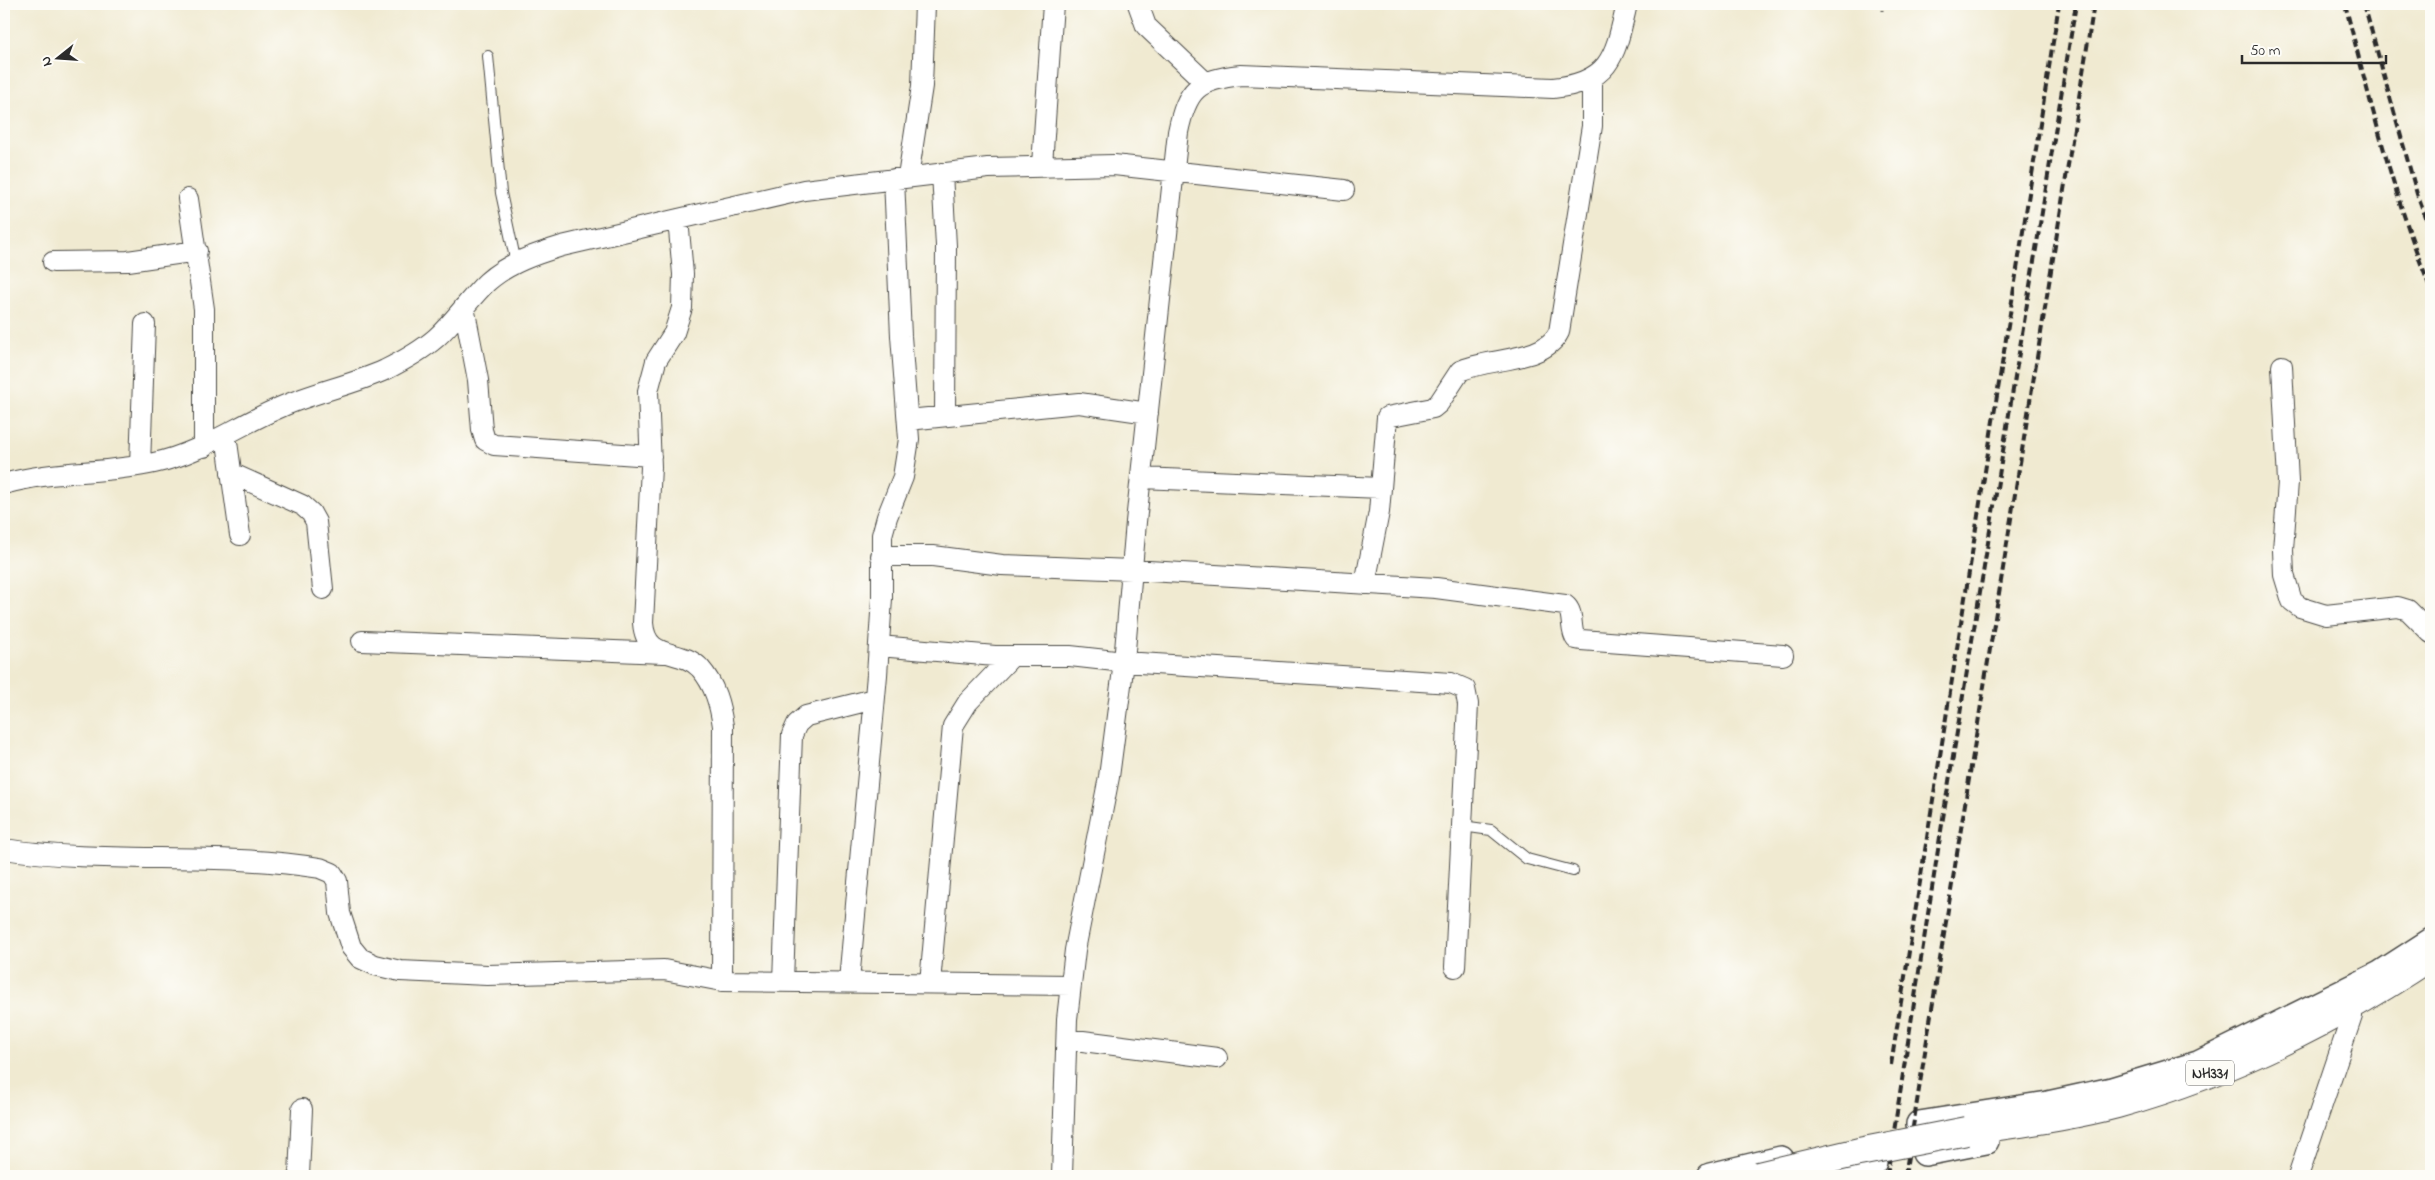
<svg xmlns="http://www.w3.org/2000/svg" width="2435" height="1180" font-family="'Indie Flower',sans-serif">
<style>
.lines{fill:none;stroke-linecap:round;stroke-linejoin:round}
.service-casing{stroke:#494844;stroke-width:12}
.minor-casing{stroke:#494844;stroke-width:22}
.tertiary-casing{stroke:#494844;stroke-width:28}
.trunk-casing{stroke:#494844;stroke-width:30}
.path{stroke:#494844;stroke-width:3;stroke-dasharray:1 4;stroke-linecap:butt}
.service{stroke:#fff;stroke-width:10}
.minor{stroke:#fff;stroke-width:20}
.tertiary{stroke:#fff;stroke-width:25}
.trunk{stroke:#fff;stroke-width:28}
.rail{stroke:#2b2b2b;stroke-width:4;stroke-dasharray:8 4;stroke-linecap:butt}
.trunk-bridge-casing{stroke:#494844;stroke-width:30;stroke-linecap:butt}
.trunk-bridge{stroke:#fff;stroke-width:28}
.labels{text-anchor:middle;stroke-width:4.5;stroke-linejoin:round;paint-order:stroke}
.shield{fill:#fdfcf7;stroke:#6a6a68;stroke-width:1}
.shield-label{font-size:15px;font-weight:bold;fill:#2b2b2b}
</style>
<rect width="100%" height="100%" fill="#fdfcf7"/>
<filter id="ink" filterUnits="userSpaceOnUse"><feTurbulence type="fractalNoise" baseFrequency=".02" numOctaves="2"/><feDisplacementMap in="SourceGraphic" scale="10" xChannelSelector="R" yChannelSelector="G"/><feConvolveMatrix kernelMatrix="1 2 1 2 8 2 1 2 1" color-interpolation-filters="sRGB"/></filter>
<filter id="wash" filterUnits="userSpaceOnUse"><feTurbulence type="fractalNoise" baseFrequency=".0096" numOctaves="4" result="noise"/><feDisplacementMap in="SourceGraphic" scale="20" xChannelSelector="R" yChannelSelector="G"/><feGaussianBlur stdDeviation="1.12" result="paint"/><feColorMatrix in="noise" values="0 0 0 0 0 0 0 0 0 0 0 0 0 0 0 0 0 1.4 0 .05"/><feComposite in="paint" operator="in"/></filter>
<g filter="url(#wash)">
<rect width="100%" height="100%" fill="#f0ead1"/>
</g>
<g filter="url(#ink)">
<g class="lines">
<defs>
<path id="service" d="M488,56L501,193L516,263
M1462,826L1491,830L1527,859L1573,871"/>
<path id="minor" d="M1138,4L1146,26L1205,82
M1042,165L1053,4
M942,173L946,246L945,415
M908,177L922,86L925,4
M188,199L204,309V447
M678,219L683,274L682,308L674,333L656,361L648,391L651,467L643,623C646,662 680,647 700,668C715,685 720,705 723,726L722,981
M53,262L128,261L197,251
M464,307L478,380L482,430L485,440L494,445L651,456
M2282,366L2288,482L2283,550L2284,575L2292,601L2300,607L2326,615L2398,607L2408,610L2431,633
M908,420L1079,403L1148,413
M226,435L240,535
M140,465L145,324
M231,473L302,505L311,513L316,522L323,589
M1141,478L1381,488
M4,484C52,470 104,474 154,463C201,453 238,425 281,407C315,392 352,385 385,370C403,361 421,351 436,338C455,321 469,299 487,282C508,263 536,254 562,246L804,190L988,168L1114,165L1344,190
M881,556H933L1002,565L1132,570L1436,588L1565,605C1575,612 1569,630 1576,639L1581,640L1783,655
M1365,584L1379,512L1387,417L1433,408L1439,403L1460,371C1489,357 1544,363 1559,332L1592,126V79
M362,641L664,653
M879,646L995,656H1070L1124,662L1451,683L1465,689L1468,704L1455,967
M4,849C108,865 215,851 320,868L332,873L337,881L340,913L351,947L360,958L375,965L400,971L487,975L664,970L722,981L1071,985
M783,981L792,735L797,724L806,716L874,699
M849,981L877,675L882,598V535L887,517L903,477L909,439L901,336L894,179
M930,983L953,726L968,702L1011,657
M1067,1039L1217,1058
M299,1176L302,1109
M1062,1176L1067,1019L1075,950L1109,777L1124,662L1136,522L1178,132C1187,88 1198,80 1241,75L1553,88C1612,82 1615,55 1627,4
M2298,1176L2352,1016"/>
<path id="tertiary" d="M1986,1141L1925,1153L1919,1124L2048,1104L2112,1090L2198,1064L2380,974L2431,941
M1710,1176L1781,1159
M1821,1176L1874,1162"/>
<path id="trunk" d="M1967,1131C2017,1123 2068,1117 2117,1104C2229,1073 2335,1020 2431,956"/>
</defs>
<!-- service casing -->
<use href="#service" class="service-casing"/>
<!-- minor casing -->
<use href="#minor" class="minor-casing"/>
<!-- tertiary casing -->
<use href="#tertiary" class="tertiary-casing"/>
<!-- trunk casing -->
<use href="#trunk" class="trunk-casing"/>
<!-- path -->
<path class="path" d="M1882,11V4"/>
<!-- service -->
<use href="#service" class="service"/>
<!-- minor -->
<use href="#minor" class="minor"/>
<!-- tertiary -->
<use href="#tertiary" class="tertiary"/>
<!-- trunk -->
<use href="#trunk" class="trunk"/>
<!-- rail -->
<path class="rail" d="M2345,4C2370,101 2394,197 2431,290
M2364,4L2417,194L2431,231
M1891,1065L2059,4
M1887,1176L1943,818L2076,4
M1905,1176L2094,4"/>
<defs>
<path id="trunk-bridge" d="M1758,1176L1859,1152L1967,1131"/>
</defs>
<!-- trunk-bridge casing -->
<use href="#trunk-bridge" class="trunk-bridge-casing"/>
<!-- trunk-bridge -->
<use href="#trunk-bridge" class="trunk-bridge"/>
</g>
</g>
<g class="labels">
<!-- shield labels -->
<rect class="shield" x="2186" y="1060.5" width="48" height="25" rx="4"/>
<g class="shield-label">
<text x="2210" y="1078">NH331</text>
</g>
</g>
<!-- margin -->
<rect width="2435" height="1180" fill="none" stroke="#fdfcf7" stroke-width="20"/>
<!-- north arrow -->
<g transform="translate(58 58) rotate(253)" stroke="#fdfcf7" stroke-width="4" paint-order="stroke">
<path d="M0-4L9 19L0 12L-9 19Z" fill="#2b2b2b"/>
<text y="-8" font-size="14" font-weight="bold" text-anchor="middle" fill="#2b2b2b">N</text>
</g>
<!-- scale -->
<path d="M2242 55v8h144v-8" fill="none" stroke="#2b2b2b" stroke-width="2.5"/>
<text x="2250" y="55" font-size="15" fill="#2b2b2b" stroke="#fdfcf7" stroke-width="4" paint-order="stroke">50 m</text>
</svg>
